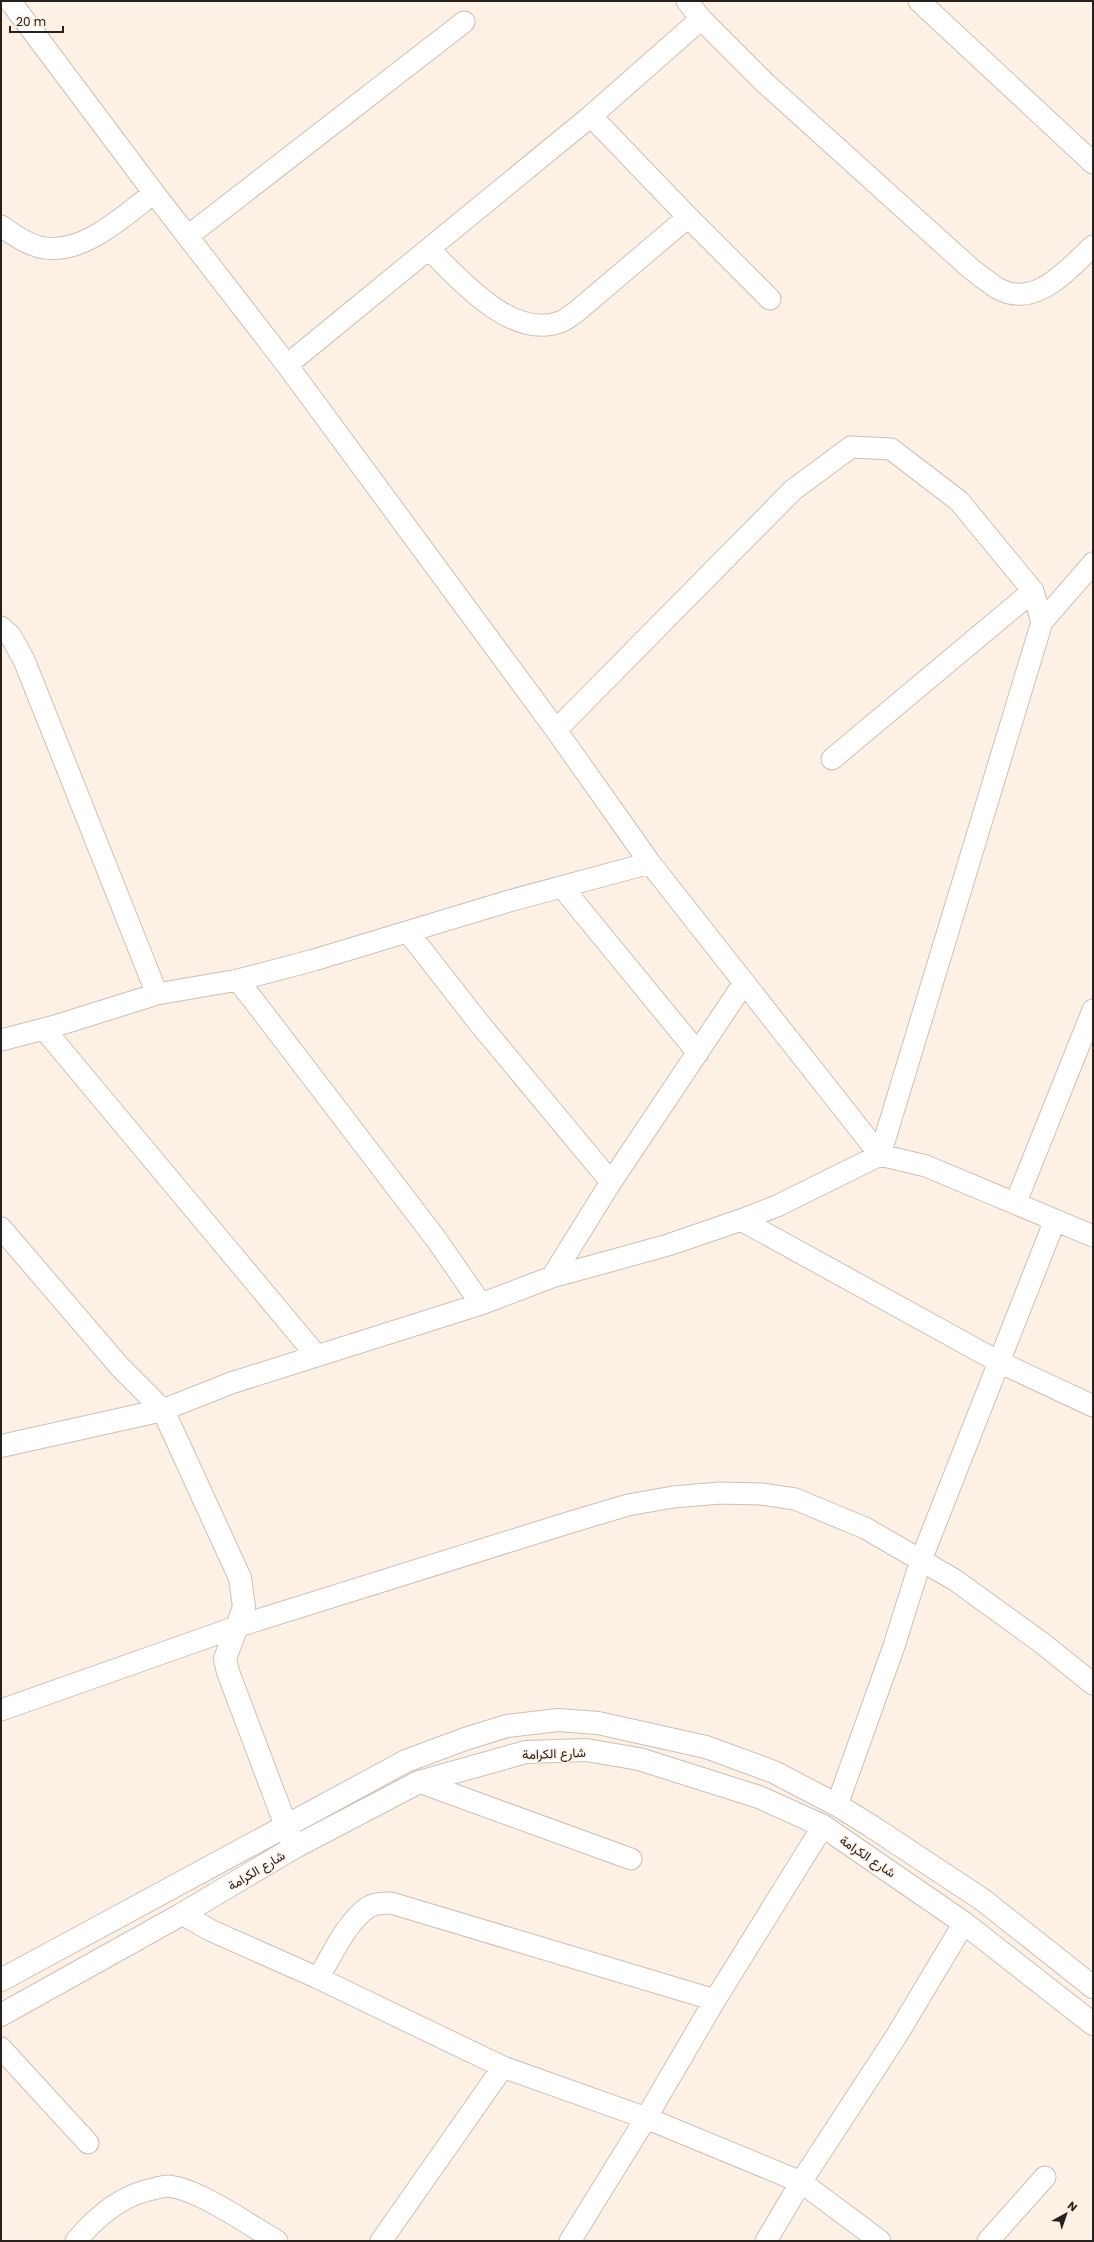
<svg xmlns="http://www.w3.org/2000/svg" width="1094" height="2242" font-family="Poppins,Vazirmatn,sans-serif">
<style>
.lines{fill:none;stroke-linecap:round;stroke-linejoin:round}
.street-casing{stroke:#cdc0b5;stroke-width:23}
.secondary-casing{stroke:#cdc0b5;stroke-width:24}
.street{stroke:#fff;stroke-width:21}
.secondary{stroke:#fff;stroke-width:22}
.labels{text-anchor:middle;stroke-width:3;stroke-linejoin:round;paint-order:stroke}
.street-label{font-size:13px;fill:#26211d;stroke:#fdf0e4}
</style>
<rect width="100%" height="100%" fill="#fdf0e4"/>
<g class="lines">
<defs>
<path id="street" d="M10,1L154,193L287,365L556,730L650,863L880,1155
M687,1L701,19L764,82L970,268C979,275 988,282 997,288C1035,310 1068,269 1093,246
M919,1L1093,163
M591,116L688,217L770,299
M1,226C14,235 29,246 45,248C84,254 125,215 154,193
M188,236L464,22
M430,250C460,280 512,340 560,322C566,320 571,315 576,312L688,217
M287,365L591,116L701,19
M1042,622L1093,563
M1,627L10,635L24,660L157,994
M556,730L793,490L851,447L891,449L959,501L1033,591L1042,622L880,1155
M832,759L1033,591
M562,887L698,1053
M408,932L479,1023L611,1182
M238,980L436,1239L481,1304
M44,1029L316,1355
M1,1040L55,1026L157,994L238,980L314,960L509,901L650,863
M1016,1202L1093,1010
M741,1220L999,1362L1093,1406
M1,1228L120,1367L163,1410L231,1383L481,1304L552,1277L668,1245L741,1220L777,1206L880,1155L926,1166L1093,1236
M552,1277L611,1182L744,983
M1,1710L239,1626L571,1522L628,1505L673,1497L720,1493L761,1494L795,1499L865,1528L955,1580L1042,1643L1093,1684
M419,1782L631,1859
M837,1805L894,1646L921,1560L1055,1220
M182,1914L212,1931L318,1978L503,2067L646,2118L801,2182L880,2241
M318,1978C332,1956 345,1924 367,1908C374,1903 383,1903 391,1903L715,2000
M1,2048L88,2143
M76,2241C96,2217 121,2195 153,2189C157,2188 163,2186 168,2186C199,2189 249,2225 277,2241
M381,2241L503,2067
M570,2241L646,2118L715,2000L823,1826
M766,2241L801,2182L897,2035L964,1923
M988,2241L1045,2177"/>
<path id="secondary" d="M1,1446L163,1410L240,1578L244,1607L225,1659L228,1672L291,1839
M1,1980L406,1761L465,1739L507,1726L558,1720L598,1723L706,1747L774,1772L837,1805L871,1826L983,1900L1093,1987
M1,2015L182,1914L295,1847L419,1782L526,1752L586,1750L639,1759L759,1797L823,1826L964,1923L1093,2024"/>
</defs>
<!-- street casing -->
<use href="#street" class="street-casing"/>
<!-- secondary casing -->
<use href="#secondary" class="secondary-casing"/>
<!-- street -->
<use href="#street" class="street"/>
<!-- secondary -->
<use href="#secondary" class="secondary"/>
</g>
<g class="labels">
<!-- street labels -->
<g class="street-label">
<text transform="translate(554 1753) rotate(-2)" y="5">شارع الكرامة</text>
<text transform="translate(868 1856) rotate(34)" y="5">شارع الكرامة</text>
<text transform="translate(256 1870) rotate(-31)" y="5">شارع الكرامة</text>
</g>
</g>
<!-- border -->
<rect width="1094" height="2242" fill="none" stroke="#26211d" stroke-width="4"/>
<!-- north arrow -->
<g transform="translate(1066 2214) rotate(40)" stroke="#fdf0e4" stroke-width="3" paint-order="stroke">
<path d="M0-3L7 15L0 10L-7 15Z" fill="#26211d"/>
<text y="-6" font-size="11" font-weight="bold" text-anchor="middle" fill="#26211d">N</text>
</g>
<!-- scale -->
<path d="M10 26v6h53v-6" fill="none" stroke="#26211d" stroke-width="2"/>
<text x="16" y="26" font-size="12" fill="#26211d" stroke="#fdf0e4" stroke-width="3" paint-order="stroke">20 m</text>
</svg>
